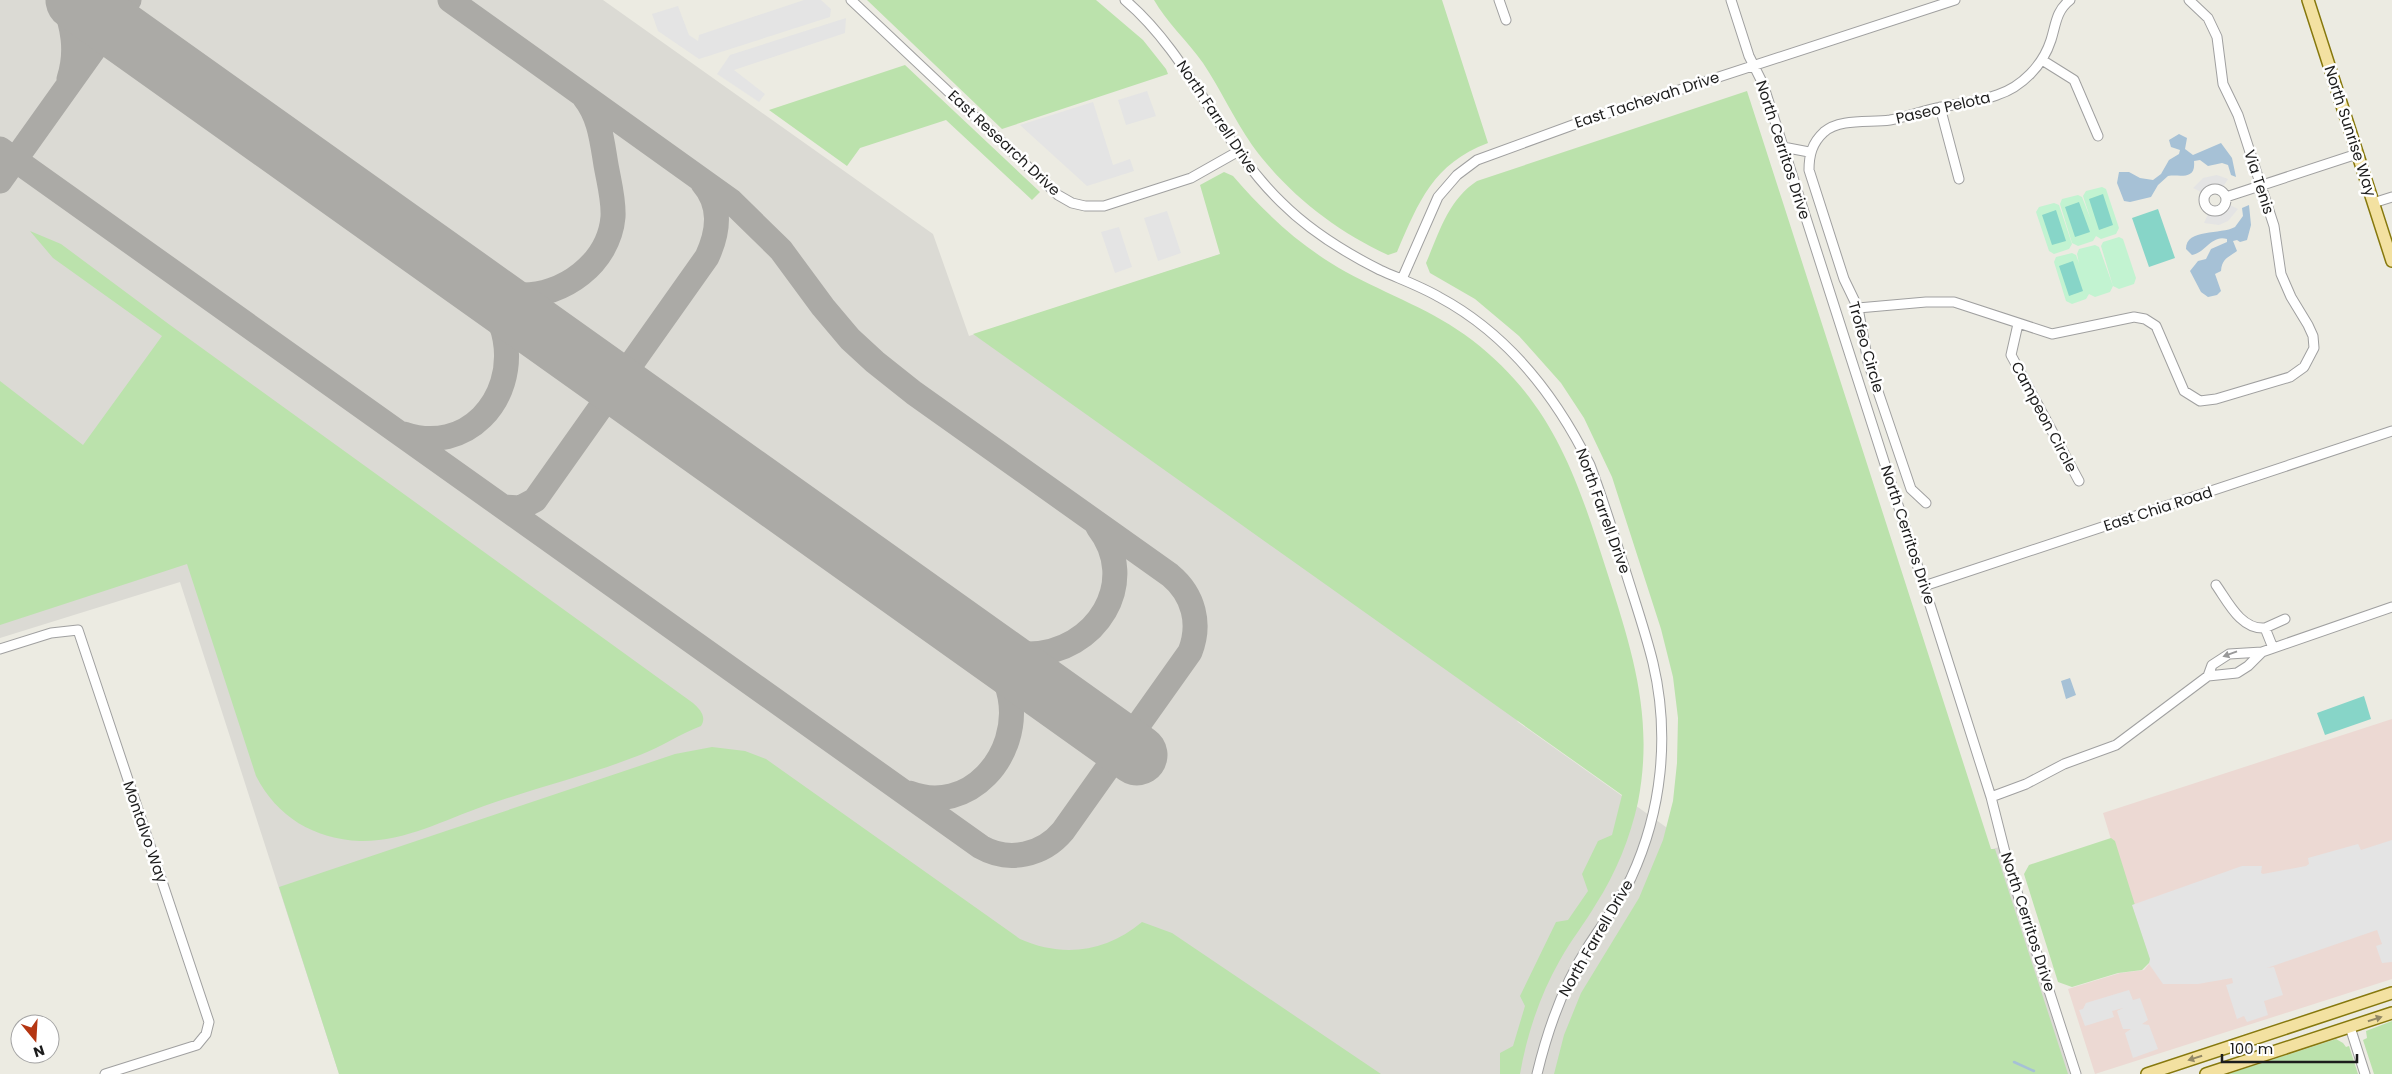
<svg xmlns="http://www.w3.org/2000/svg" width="2392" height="1074" font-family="Poppins,sans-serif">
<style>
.commercial{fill:#ecd9d3}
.airport{fill:#dbdad4}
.grass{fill:#bbe2ac}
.park{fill:#c2f3d1}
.pitch{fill:#87d5c8}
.parking{fill:#e4e4e4}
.water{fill:#a6c1d6}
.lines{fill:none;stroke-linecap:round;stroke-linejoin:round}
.stream{stroke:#a6c1d6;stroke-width:2.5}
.taxiway{stroke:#abaaa6;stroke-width:25}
.runway{stroke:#abaaa6;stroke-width:61}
.minor-casing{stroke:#a0a0a0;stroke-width:11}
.major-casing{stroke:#86780d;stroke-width:14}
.minor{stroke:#fff;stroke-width:9}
.major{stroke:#f3e1a1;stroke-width:11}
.oneway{fill:#999}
.oneway2{fill:#928865}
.labels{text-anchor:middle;stroke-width:5;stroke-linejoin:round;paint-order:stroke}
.street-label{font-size:15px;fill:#1c1c1c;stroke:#fff}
</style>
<rect width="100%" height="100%" fill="#ecebe2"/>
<!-- commercial -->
<path class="commercial" d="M2392,719V979L2095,1074L2068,989L2120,973L2144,970L2149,964L2103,813Z"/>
<!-- airport -->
<path class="airport" d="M0,0H603L933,234L969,336L1221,254L1518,722L1725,869L1745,929L1999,847L2070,1074H339L180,582L0,638Z"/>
<!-- grass -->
<path class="grass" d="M867,0H1096L1143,40L1166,69L1168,74L1002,129Z
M1154,0H1442L1488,143C1433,164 1419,201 1397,252L1388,255C1334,230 1287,193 1252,145C1234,119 1221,90 1203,63C1188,42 1165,20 1154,0Z
M905,65L1040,192L1032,200L946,120L860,148L847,166L769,110Z
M1747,91L1991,849H1995L2068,1074H1554L1564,1035L1581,993L1639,898L1663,840L1673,801L1677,763L1678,718L1673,677L1661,629L1612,477L1584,418L1561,383L1519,336L1475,299L1430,273L1426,263C1439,233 1448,200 1477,181Z
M1224,172L1233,176C1266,214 1301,247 1346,272C1388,295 1433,310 1472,340C1554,403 1578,481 1608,575C1633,653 1654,719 1638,802C1630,838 1616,873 1596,904C1585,923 1571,940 1560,960C1540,995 1527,1034 1520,1074H1500V1053L1513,1046L1525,1006L1520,996L1556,922L1568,920L1588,891L1582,874L1598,841L1612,835L1622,795L973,334L1220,254L1200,185Z
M30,231L61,244L170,325L693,703C700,709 707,717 701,726C680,734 661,747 640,755C589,775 535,788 484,806C444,820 404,842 360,841C314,839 277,817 256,776L187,564L0,625V381L83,445L162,336L53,258Z
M712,747L745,751L766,759L1020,939C1063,958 1106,952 1142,922L1172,933L1381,1074H339L279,887L675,754Z
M2111,838L2115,841L2150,953V962L2142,970L2118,973L2072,987L2058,982L2024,874L2029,865Z
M2392,1021V1074H2374L2363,1040L2367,1038L2366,1031Z
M2336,1039L2343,1043L2346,1047L2349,1046L2358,1074H2228Z"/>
<!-- park -->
<path class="park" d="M2102,187L2106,189L2119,228L2116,234L2101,239L2096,236L2093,241L2078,246L2072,243L2060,204L2062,199L2078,195L2082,197L2091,220L2083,196L2086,191Z
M2054,203L2059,205L2072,244L2069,249L2054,254L2049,251L2036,212L2039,207Z
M2119,237L2123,239L2136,278L2134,284L2119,289L2113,286L2101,246L2103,242Z
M2095,245L2099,247L2113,286L2110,292L2095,297L2089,294L2086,299L2072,304L2066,301L2054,262L2056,257L2072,253L2076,255L2079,263L2077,254L2079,249Z"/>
<!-- pitch -->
<path class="pitch" d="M2103,194L2113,225L2099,230L2089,199Z
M2079,202L2090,232L2075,237L2065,207Z
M2158,209L2175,258L2149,267L2132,218Z
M2056,210L2066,241L2052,245L2042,215Z
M2073,261L2083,291L2069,296L2059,266Z
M2364,696L2371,719L2325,735L2317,713Z"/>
<!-- parking -->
<path class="parking" d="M804,0H821L831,9L830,17L699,59L658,31L652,14L678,6L689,35L698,41L699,35Z
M846,18L845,33L734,70L765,94L759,102L717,74L730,55Z
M1147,91L1156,116L1126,125L1118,100Z
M1093,102L1113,165L1130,159L1134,171L1087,186L1020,125Z
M2217,175L2228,179L2223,187L2211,185L2201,192L2193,188L2203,178Z
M2230,205L2238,209L2228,221L2219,225L2204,223L2208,214H2220Z
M1167,211L1181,253L1158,261L1144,218Z
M1119,227L1132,267L1115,273L1101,232Z
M2392,840V962L2382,963L2376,946L2382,944L2377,930L2267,968L2274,967L2283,995L2264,1001L2268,1015L2247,1022L2244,1016L2237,1019L2226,985L2233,983L2232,978L2198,984H2163L2149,964L2150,959L2132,905L2242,866H2262L2261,873L2263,874L2306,866L2309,864L2308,858L2358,844L2361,850Z
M2129,990L2133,1000L2140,998L2148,1020L2142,1024L2149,1025L2158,1049L2133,1058L2125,1033L2131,1029H2123L2117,1011L2123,1008L2112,1011L2114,1017L2085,1026L2079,1010L2083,1009L2086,1003Z"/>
<!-- water -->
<path class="water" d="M2179,134L2187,138L2185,149L2193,155L2221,143L2232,158L2236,177L2231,175L2228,165L2222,163L2208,166L2200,160L2194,161C2196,181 2180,174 2168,176L2158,185L2151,197L2130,202L2124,201L2117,183L2119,172H2129L2140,178L2153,180L2161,174L2169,160L2179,154L2180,150L2171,147L2169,140Z
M2249,205L2251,225L2247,240L2240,242L2237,240L2233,241L2237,251C2227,258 2222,259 2221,271L2215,274L2221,291L2217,295L2208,297L2201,292L2190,271L2198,261L2206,259L2211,249L2227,242V239C2212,234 2205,253 2192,255L2186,249C2186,228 2221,235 2235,227L2243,216L2242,208Z
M2070,678L2076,695L2066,699L2061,681Z"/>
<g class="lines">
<!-- stream -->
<path class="stream" d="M2014,1062L2034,1071"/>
<!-- taxiway -->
<path class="taxiway" d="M63,0C73,27 78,51 69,79
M0,149L981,847C1009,863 1043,855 1063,831L1190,652C1201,624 1194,595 1170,575L914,393L875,362L850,339L823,307L781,250L731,201L450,0
M0,181L129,0
M469,280C485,287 501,294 519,295C563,297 609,263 613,217C614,200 609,182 606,165C602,141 600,117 584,97
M404,434C466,455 516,400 505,339C501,316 486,298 470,281
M504,507L520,508L535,500L707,257C719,231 722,205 702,182
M971,637C990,645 1007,654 1029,654C1096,653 1141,582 1098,527
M909,793C969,816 1021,755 1010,697C1006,675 993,658 977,643"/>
<!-- runway -->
<path class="runway" d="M76,0L1137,755"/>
<defs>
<path id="minor" d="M851,0L1058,195L1072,203L1085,206H1104L1191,178L1237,152
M1125,0C1191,56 1219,142 1281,202C1310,231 1344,252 1380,270C1400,279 1420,286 1439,297C1508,334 1556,396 1590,465C1604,502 1615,539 1627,576C1636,605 1646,634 1653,663C1670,735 1662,811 1631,878C1619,902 1604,922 1589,945C1563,985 1548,1028 1537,1074
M1499,0L1506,20
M1731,0L1749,56L1763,84L1924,586L1991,797L2008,864L2076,1074
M2042,60L2074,80L2098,136
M1940,107L1959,179
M1783,147L1809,152
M2204 200a11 11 0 1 1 22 0a11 11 0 1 1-22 0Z
M2226,197L2357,154
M2373,203L2392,197
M1402,279L1438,197L1457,175L1477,160L1581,122L1955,0
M1858,308L1926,302H1954L2052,334L2134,317L2145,319L2156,326L2184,391L2200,401L2216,399L2290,377L2304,367L2314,348L2313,336L2308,325L2291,297L2281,274L2274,226L2238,115L2223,84L2217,37L2208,18L2189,0
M2018,324L2011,355L2079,481
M1926,503L1911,489L1868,362L1858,308L1844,279L1809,170C1809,155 1812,143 1824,132C1840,118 1870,123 1890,120C1907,117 1924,110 1942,107C1961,103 1979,102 1997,95C2022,87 2043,65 2051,40C2056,24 2056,11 2070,0
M2216,585C2228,602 2241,630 2265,628L2273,648
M1924,586L2392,431
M2265,628L2285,619
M0,649L51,633L78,630L209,1022L206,1034L197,1045L105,1074
M2208,676L2212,665L2229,654L2262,652L2392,607
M1991,797L2026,784L2064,764L2116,745L2208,676L2237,673L2248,666L2262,652
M2350,1027L2365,1074"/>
<path id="major" d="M2308,0L2392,261
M2147,1074L2392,993
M2206,1074L2392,1013"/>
</defs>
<!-- minor casing -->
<use href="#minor" class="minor-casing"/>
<!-- major casing -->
<use href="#major" class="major-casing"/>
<!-- minor -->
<use href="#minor" class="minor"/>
<!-- major -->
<use href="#major" class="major"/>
</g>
<!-- one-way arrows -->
<defs><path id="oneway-solid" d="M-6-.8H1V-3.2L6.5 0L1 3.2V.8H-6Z" transform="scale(1.25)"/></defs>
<use class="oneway" href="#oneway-solid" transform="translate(2230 654) rotate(160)"/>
<g class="oneway2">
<use href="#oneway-solid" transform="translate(2375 1019) rotate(-18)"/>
<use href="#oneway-solid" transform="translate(2195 1058) rotate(162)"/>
</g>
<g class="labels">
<!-- street labels -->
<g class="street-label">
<text transform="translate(1647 100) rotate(-18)" y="5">East Tachevah Drive</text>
<text transform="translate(1943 108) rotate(-13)" y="5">Paseo Pelota</text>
<text transform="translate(1217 117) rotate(56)" y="5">North Farrell Drive</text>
<text transform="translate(2350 131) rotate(72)" y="5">North Sunrise Way</text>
<text transform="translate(1004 143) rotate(43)" y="5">East Research Drive</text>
<text transform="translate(1783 150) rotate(72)" y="5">North Cerritos Drive</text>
<text transform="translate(2259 182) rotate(72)" y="5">Via Tenis</text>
<text transform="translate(1866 347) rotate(74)" y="5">Trofeo Circle</text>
<text transform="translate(2044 417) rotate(62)" y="5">Campeon Circle</text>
<text transform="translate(2158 509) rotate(-18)" y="5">East Chia Road</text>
<text transform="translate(1603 511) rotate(70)" y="5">North Farrell Drive</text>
<text transform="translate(1908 535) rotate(72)" y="5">North Cerritos Drive</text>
<text transform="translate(145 832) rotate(71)" y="5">Montalvo Way</text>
<text transform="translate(2028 922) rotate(72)" y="5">North Cerritos Drive</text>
<text transform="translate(1596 938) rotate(-60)" y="5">North Farrell Drive</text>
</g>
</g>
<!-- north arrow -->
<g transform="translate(35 1039) rotate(162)"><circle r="24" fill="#ffffff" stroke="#a4a4a4"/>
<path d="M0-4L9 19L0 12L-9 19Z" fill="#b53612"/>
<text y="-8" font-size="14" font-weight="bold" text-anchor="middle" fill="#1c1c1c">N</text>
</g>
<!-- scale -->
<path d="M2222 1054v8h135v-8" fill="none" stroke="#1c1c1c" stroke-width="2.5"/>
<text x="2230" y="1054" font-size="15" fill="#1c1c1c" stroke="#ffffff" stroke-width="4" paint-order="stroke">100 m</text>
</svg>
